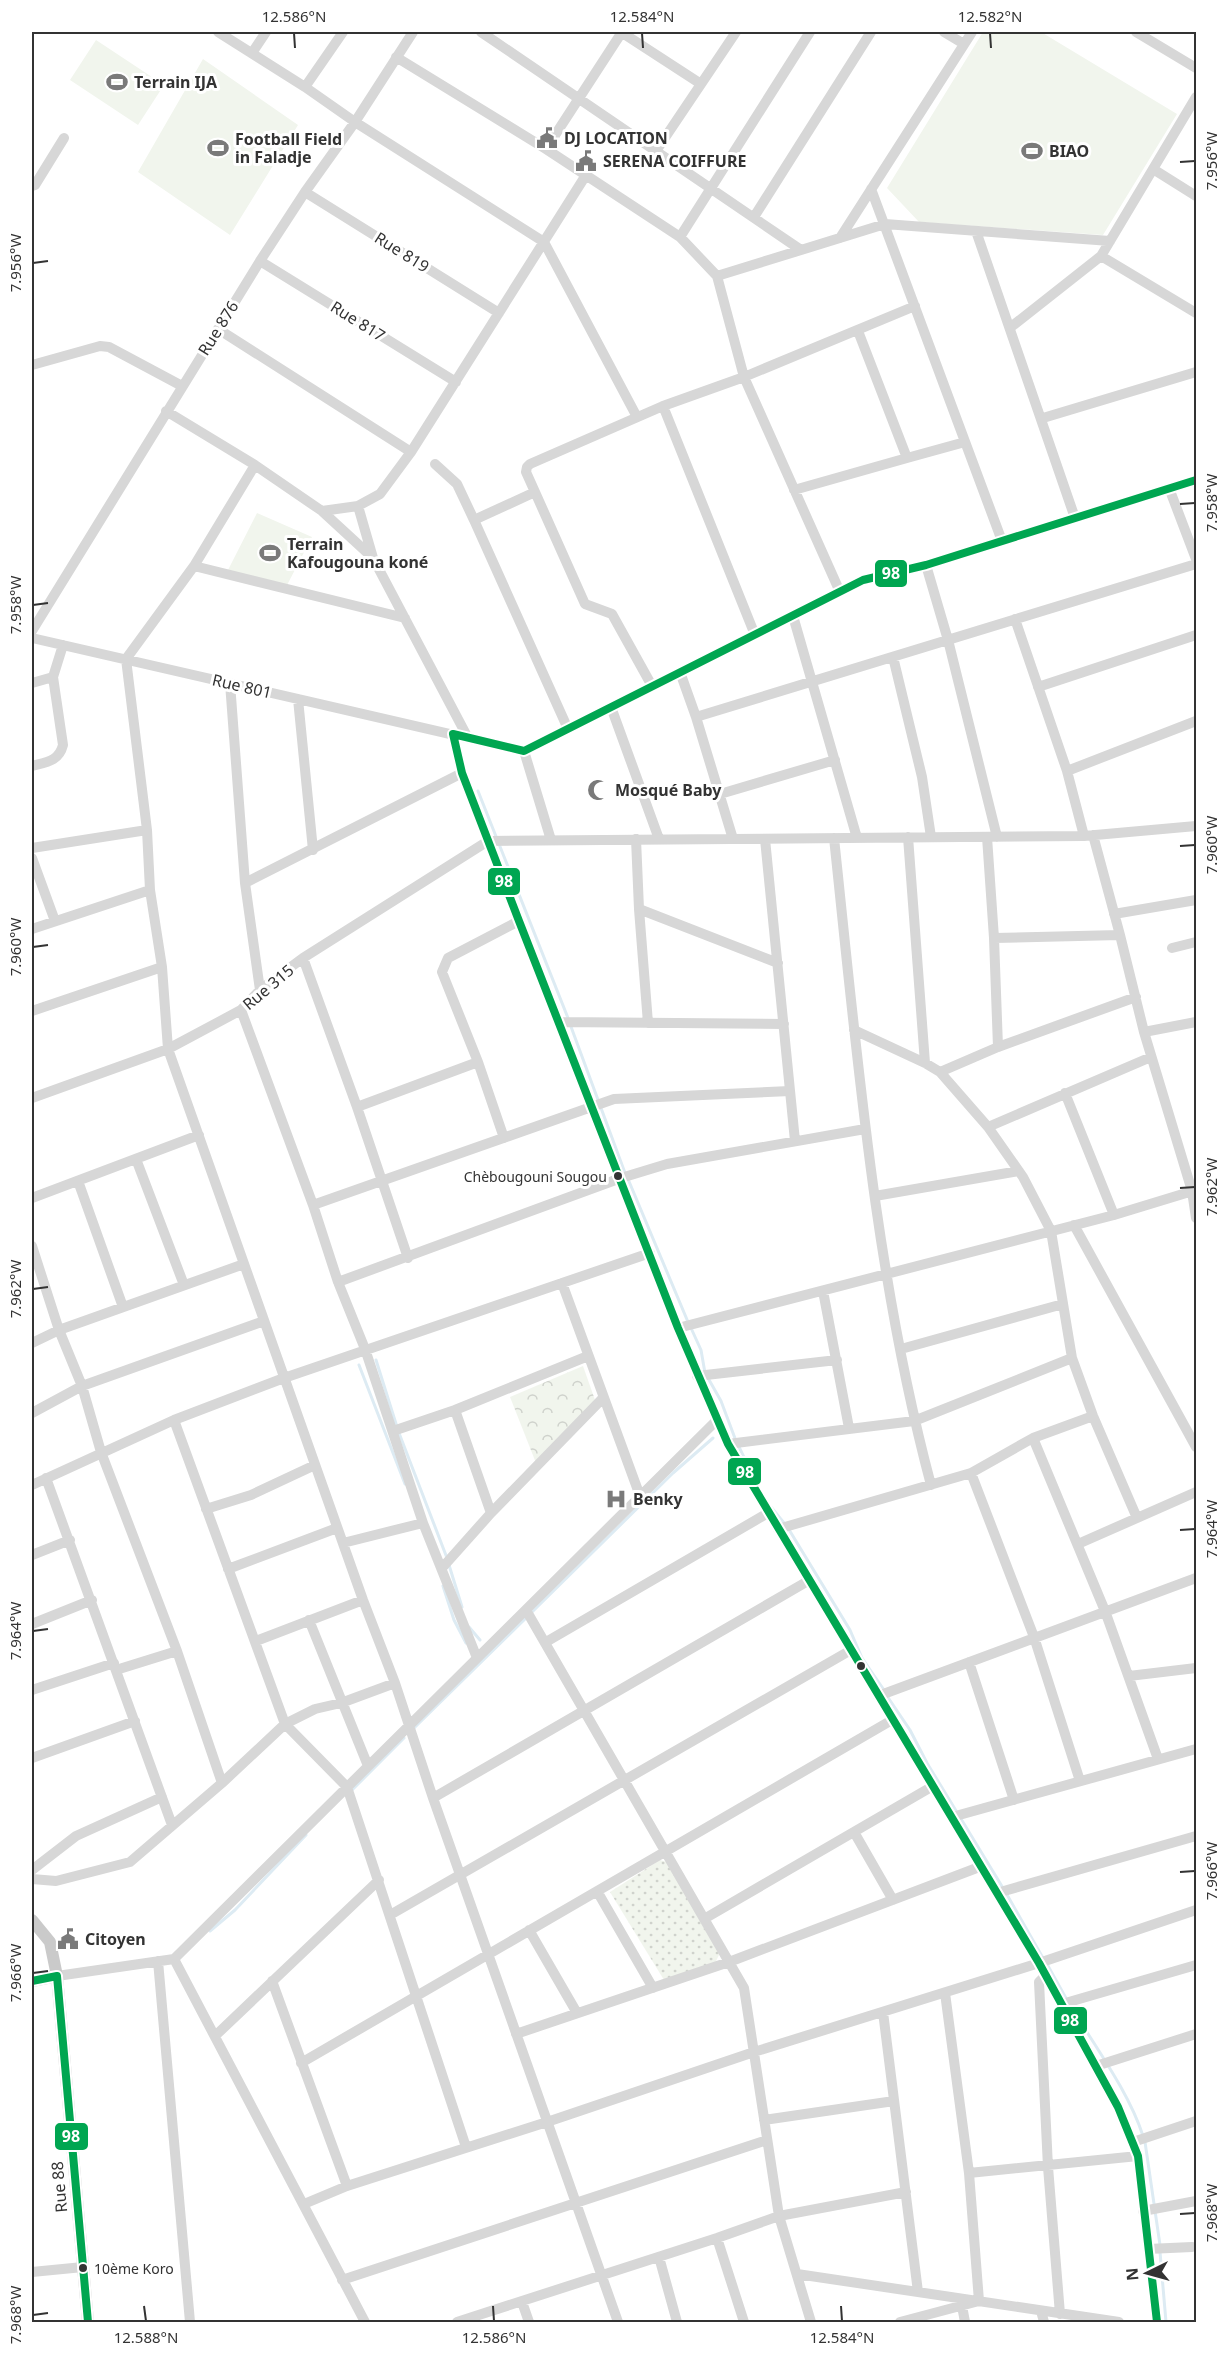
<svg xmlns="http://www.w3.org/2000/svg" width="1228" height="2354" font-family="'Noto Sans',sans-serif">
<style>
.grass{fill:url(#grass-dots)}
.park{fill:url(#park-crowns)}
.garden{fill:#f1f5ed}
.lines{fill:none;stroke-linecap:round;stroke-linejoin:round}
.stream{stroke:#ddebf3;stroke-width:3}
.minor{stroke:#d7d7d7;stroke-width:10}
.major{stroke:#cacaca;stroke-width:12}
.bus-1-casing{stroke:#fff;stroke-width:12}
.bus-1{stroke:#00a651;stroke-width:8}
.ticks{fill:none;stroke:#333;stroke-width:2}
.bus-dot{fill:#333;stroke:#fff;stroke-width:2}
.labels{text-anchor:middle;stroke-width:6;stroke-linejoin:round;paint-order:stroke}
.bus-label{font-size:14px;fill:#333;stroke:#fff;text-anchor:end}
.poi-label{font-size:16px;font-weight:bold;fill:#333;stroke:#fff;text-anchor:start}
.street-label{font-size:16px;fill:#333;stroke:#fff}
.line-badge{stroke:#fff;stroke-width:2}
.badge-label{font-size:16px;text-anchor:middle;font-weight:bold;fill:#fff}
.neatline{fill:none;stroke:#333;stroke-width:2}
.ticks-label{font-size:15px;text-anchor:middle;fill:#333}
</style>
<defs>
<pattern id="grass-dots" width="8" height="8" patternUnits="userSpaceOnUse" patternTransform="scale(1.5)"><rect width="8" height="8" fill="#f1f5ed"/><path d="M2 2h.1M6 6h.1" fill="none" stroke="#cfd2cc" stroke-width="1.8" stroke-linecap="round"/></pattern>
<pattern id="park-crowns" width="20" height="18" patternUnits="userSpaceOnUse" patternTransform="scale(1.5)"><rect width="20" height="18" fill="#f1f5ed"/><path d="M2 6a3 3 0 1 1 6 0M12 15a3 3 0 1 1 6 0" fill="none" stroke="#cfd2cc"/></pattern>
</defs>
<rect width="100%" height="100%" fill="#fff"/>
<!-- grass -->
<path class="grass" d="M660,1860L667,1862L720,1953L715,1963L664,1980L610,1892Z"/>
<!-- park -->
<path class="park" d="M583,1366L595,1400L536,1463L510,1397Z"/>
<!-- garden -->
<path class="garden" d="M983,32H1041L1177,114L1103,235L919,222L887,188Z
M96,40L164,85L138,125L70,80Z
M203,59L298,125L230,235L138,172Z
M257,513L312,537L285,589L228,570Z"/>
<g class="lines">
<!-- stream -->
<path class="stream" d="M478,791L568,1018
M570,1024L625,1173
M628,1179L688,1322
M691,1328L701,1350L705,1373
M376,1360L397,1427
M359,1365L405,1484
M708,1378L721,1401L736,1441
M399,1433L447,1558
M739,1447L753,1476
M771,1507L784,1523
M788,1528L850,1630L862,1658L884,1690
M449,1565L462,1607
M443,1586L454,1620L466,1643
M531,1613L673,1473L713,1438
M469,1627L480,1640
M887,1696L910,1730L927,1763L1003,1888
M413,1729L526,1618
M352,1790L404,1738
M1006,1893L1043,1958
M210,1931L235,1910L306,1835
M1047,1964L1067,2000
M1070,2005C1094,2045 1129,2092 1143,2136
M1145,2142L1160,2245
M1160,2252L1166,2322"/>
<!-- minor -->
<path class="minor" d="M218,32L305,87L355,122L544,242L637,417
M481,32L801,250
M621,32L701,84
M944,32L964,44
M1136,32L1196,68
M252,53L266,32
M396,57L546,149L680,237L717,276L744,377L840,592
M305,87L343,32
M546,149L622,32
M656,151L736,32
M1153,169L1196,196
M32,186L35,185L64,138
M871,189L1002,541
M305,192L499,313
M754,217L871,32
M976,231L1075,518
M680,237L810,32
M840,238L972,32
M1101,256L1196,313
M260,261L456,382
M717,276L885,224L1110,241
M1011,327L1101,256L1196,97
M218,329L411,452
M858,331L907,458L965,442
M32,365L100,346L109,347L182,386
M663,406L755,635
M166,411L255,465L322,511L373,558
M1043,418L1196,372
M435,464L457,484L474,520
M255,465L194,566L126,659L147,830L150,890L162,967L168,1049L363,1600L395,1683L433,1798L618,2322
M1169,488L1196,559
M794,490L907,458
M535,492L526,472L527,467L530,464L663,406L744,377L915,306
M358,506L373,558L468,738
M322,511L358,506L380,494L411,452L586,175
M926,565L948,640L997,837
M194,566L405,618
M793,616L857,838
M1015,619L1067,771L1084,836
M32,631L260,261L305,192L355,122L413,32
M32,638L524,751
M893,657L922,777L931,837
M680,672L696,717L733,839
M32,683L53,677
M230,683L245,883L260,990
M1038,687L1196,635
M298,699L313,850
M611,707L659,839
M696,717L1196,564
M568,729L474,520L535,492L585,604L612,614L652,686
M453,734L462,773L519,921L678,1328L728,1444L1039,1963L1118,2107L1138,2156L1157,2322
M524,751L863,580L926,565L1196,480
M524,751L551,840
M32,766C47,762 59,761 63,745L53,677L63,645
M1067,771L1196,721
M720,794L835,760
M1093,835L1120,935L1144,1032L1192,1191L1196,1218
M908,837L925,1063
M987,837L994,938L998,1047
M834,838C857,1054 875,1275 931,1485
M636,839L639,909L648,1023
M765,839L795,1141
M32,848L147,830
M32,858L55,921
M245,883L462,773
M639,909L778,963
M1114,914L1196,900
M32,929L150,890
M994,938L1120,935
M1172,948L1196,942
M303,958L357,1107L408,1258
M241,1010L313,1205L338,1282L365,1349L423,1523L477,1658
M32,1011L162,967
M558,1022L784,1024
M854,1030L925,1063L940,1072L988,1127L1023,1177L1051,1231L1072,1358L1093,1416L1137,1518
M1144,1032L1196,1022
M940,1072L998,1047L1136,997
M1065,1093L1114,1215
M32,1098L168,1049L241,1010L260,990L303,958L488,841L1084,836L1196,826
M357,1107L478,1062
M988,1127L1151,1057
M504,1138L478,1062L442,972L448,958L519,921
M136,1159L184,1285
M78,1181L123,1307
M875,1196L1019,1171
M32,1198L199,1135
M313,1205L614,1099L790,1091
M1074,1225L1196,1447
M32,1246L59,1330L82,1386L101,1452L177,1651L222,1783
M338,1282L621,1178L667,1164L865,1129
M562,1283L640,1496
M823,1291L849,1428
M678,1328L1114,1215L1196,1190
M32,1343L59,1330L244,1264
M901,1349L1063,1304
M697,1376L837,1360
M455,1410L491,1513
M32,1413L82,1386L264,1321
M174,1420L285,1724L347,1787L466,2147
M393,1431L455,1410L588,1356
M1033,1438L1105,1611L1158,1759
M728,1444L914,1421L1072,1358
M971,1473L1034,1637L1080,1781
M46,1478L172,1825
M32,1485L174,1420L284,1378L650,1253
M206,1509L251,1495L315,1465
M778,1529L971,1473L1033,1438L1093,1416
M343,1543L423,1523
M1078,1544L1196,1492
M32,1555L70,1540
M442,1568L491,1513L603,1398
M228,1569L337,1528
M526,1610L744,1988L779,2216L811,2322
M309,1620L368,1766
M32,1624L92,1600
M256,1641L363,1600
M546,1642L768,1513
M969,1662L1014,1800
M116,1670L177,1651
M1129,1676L1196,1668
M32,1690L114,1663
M878,1696L1196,1578
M32,1758L135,1721
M433,1798L808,1581
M952,1817L1196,1749
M854,1832L893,1900
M32,1870L76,1836L162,1797
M32,1879L56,1881L130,1862L222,1783L285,1724L315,1709L341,1703L395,1683
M597,1891L653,1988
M997,1893L1196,1836
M390,1915L851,1650
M704,1919L933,1786
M529,1930L577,2013
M174,1959L365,2322
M158,1961L190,2322
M57,1976L174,1959L717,1420
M1045,1976L1039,1982L1048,2167L1060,2314
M272,1981L347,2186
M1062,2004L1196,1965
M883,2012L918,2292
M516,2034L729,1962L982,1866
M215,2036L379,1880
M301,2063L892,1720
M1096,2066L1196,2034
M764,2120L894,2101
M1133,2142L1196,2121
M969,2173L1138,2156
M304,2204L347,2186L547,2122L754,2052L1039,1963L1196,1910
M1143,2211L1196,2201
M717,2238L744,2322
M1148,2249L1192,2247
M659,2257L677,2322
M32,2272L83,2267
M797,2274L1119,2322
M342,2280L767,2140
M522,2302L529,2322
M962,2306L965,2322
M1041,2311L1044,2322
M457,2322L717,2238L779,2216L906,2192
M900,2322L979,2301L969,2173L945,1993"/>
<!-- major -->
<path class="major" d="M32,1920L50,1942L57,1976L88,2322
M32,1981L57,1976"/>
<defs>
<path id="bus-1" d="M32,1981L57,1976L88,2322
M1157,2322L1138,2156L1118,2107L1039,1963L728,1444L678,1328L519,921L462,773L453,734L524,751L863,580L926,565L1196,480"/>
</defs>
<!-- bus-1 casing -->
<use href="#bus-1" class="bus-1-casing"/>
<!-- bus-1 -->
<use href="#bus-1" class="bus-1"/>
</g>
<!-- ticks -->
<path class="ticks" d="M294,33L295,48M642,33L643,48M990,33L991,48M1180,162L1195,161M33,263L48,261M1180,504L1195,503M33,605L48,603M1180,846L1195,845M33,947L48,945M1180,1188L1195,1187M33,1289L48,1287M1180,1530L1195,1529M33,1631L48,1629M1180,1872L1195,1871M33,1973L48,1971M1180,2214L1195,2213M144,2306L146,2321M493,2306L494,2321M841,2306L842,2321M33,2315L48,2313"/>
<!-- icons -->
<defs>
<symbol id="stadium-bare" viewBox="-9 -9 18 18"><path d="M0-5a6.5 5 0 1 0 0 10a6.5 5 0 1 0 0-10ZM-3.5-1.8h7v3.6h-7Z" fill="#7a7a7a" stroke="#fff" stroke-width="2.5" paint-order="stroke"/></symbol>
<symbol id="civic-bare" viewBox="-9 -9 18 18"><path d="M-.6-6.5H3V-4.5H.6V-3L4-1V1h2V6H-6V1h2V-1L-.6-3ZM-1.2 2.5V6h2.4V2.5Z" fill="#7a7a7a" stroke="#fff" stroke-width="2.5" paint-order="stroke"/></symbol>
<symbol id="mosque-bare" viewBox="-9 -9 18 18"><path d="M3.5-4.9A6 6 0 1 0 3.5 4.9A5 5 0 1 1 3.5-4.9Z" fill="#7a7a7a" stroke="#fff" stroke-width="2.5" paint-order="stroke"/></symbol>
<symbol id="hospital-bare" viewBox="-9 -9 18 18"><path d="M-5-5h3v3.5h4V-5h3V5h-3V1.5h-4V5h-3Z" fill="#7a7a7a" stroke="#fff" stroke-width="2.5" paint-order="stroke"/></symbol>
</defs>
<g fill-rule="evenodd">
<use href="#stadium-bare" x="102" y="67" width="30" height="30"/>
<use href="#civic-bare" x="532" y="123" width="30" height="30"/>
<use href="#stadium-bare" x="203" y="133" width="30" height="30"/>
<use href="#stadium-bare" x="1017" y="136" width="30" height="30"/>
<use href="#civic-bare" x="571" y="146" width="30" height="30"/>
<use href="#stadium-bare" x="255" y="538" width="30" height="30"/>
<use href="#mosque-bare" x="583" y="775" width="30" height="30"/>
<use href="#hospital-bare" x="601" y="1484" width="30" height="30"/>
<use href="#civic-bare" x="53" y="1924" width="30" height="30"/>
</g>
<!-- markers -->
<g class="bus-dot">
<circle cx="618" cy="1176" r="5"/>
<circle cx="861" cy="1666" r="5"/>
<circle cx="83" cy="2268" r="5"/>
</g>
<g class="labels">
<!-- bus labels -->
<g class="bus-label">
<text x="607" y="1182">Chèbougouni Sougou</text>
<text x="94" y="2274" text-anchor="start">10ème Koro</text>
</g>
<!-- poi labels -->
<g class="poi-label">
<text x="134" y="88">Terrain IJA</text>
<text x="564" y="144">DJ LOCATION</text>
<text x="235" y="145">Football Field<tspan x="235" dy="18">in Faladje</tspan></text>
<text x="1049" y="157">BIAO</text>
<text x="603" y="167">SERENA COIFFURE</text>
<text x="287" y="550">Terrain<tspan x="287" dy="18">Kafougouna koné</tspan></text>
<text x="615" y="796">Mosqué Baby</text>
<text x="633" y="1505">Benky</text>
<text x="85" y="1945">Citoyen</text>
</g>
<!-- street labels -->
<g class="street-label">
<text transform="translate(402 252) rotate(32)" y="6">Rue 819</text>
<text transform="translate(358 321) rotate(32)" y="6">Rue 817</text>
<text transform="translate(218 328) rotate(-58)" y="6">Rue 876</text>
<text transform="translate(242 686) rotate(13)" y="6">Rue 801</text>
<text transform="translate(268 987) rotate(-40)" y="6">Rue 315</text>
<text transform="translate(59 2187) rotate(-95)" y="6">Rue 88</text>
</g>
</g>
<g class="line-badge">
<rect x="874" y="559" width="34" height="29" rx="6" fill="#00a651"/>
<rect x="487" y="867" width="34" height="29" rx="6" fill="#00a651"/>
<rect x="727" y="1457" width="35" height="29" rx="6" fill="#00a651"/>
<rect x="1053" y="2006" width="35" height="29" rx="6" fill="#00a651"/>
<rect x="54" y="2122" width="35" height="29" rx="6" fill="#00a651"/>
</g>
<g class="badge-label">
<text x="891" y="579">98</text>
<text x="504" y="887">98</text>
<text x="745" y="1478">98</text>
<text x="1070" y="2026">98</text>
<text x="71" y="2142">98</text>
</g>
<!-- border -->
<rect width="1228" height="2354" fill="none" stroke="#ffffff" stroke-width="66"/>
<!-- north arrow -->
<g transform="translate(1147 2273) rotate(265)" stroke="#ffffff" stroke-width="4.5" paint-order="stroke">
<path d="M0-4.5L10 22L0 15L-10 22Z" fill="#333333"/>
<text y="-9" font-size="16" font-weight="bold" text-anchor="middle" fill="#333333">N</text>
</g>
<rect x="33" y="33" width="1162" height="2288" class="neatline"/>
<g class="ticks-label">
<text x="294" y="22">12.586°N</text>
<text x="642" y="22">12.584°N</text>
<text x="990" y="22">12.582°N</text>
<text transform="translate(1212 161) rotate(-90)" y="5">7.956°W</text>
<text transform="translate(16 263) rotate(-90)" y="5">7.956°W</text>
<text transform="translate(1212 503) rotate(-90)" y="5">7.958°W</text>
<text transform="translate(16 605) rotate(-90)" y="5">7.958°W</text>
<text transform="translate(1212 845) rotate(-90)" y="5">7.960°W</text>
<text transform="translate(16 947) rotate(-90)" y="5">7.960°W</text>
<text transform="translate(1212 1187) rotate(-90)" y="5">7.962°W</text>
<text transform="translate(16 1289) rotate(-90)" y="5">7.962°W</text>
<text transform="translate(1212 1529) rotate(-90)" y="5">7.964°W</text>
<text transform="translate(16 1631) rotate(-90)" y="5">7.964°W</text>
<text transform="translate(1212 1871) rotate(-90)" y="5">7.966°W</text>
<text transform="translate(16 1973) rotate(-90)" y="5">7.966°W</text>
<text transform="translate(1212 2213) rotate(-90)" y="5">7.968°W</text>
<text transform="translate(16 2315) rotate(-90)" y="5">7.968°W</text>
<text x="146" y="2343">12.588°N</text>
<text x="494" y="2343">12.586°N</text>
<text x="842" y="2343">12.584°N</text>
</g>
</svg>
